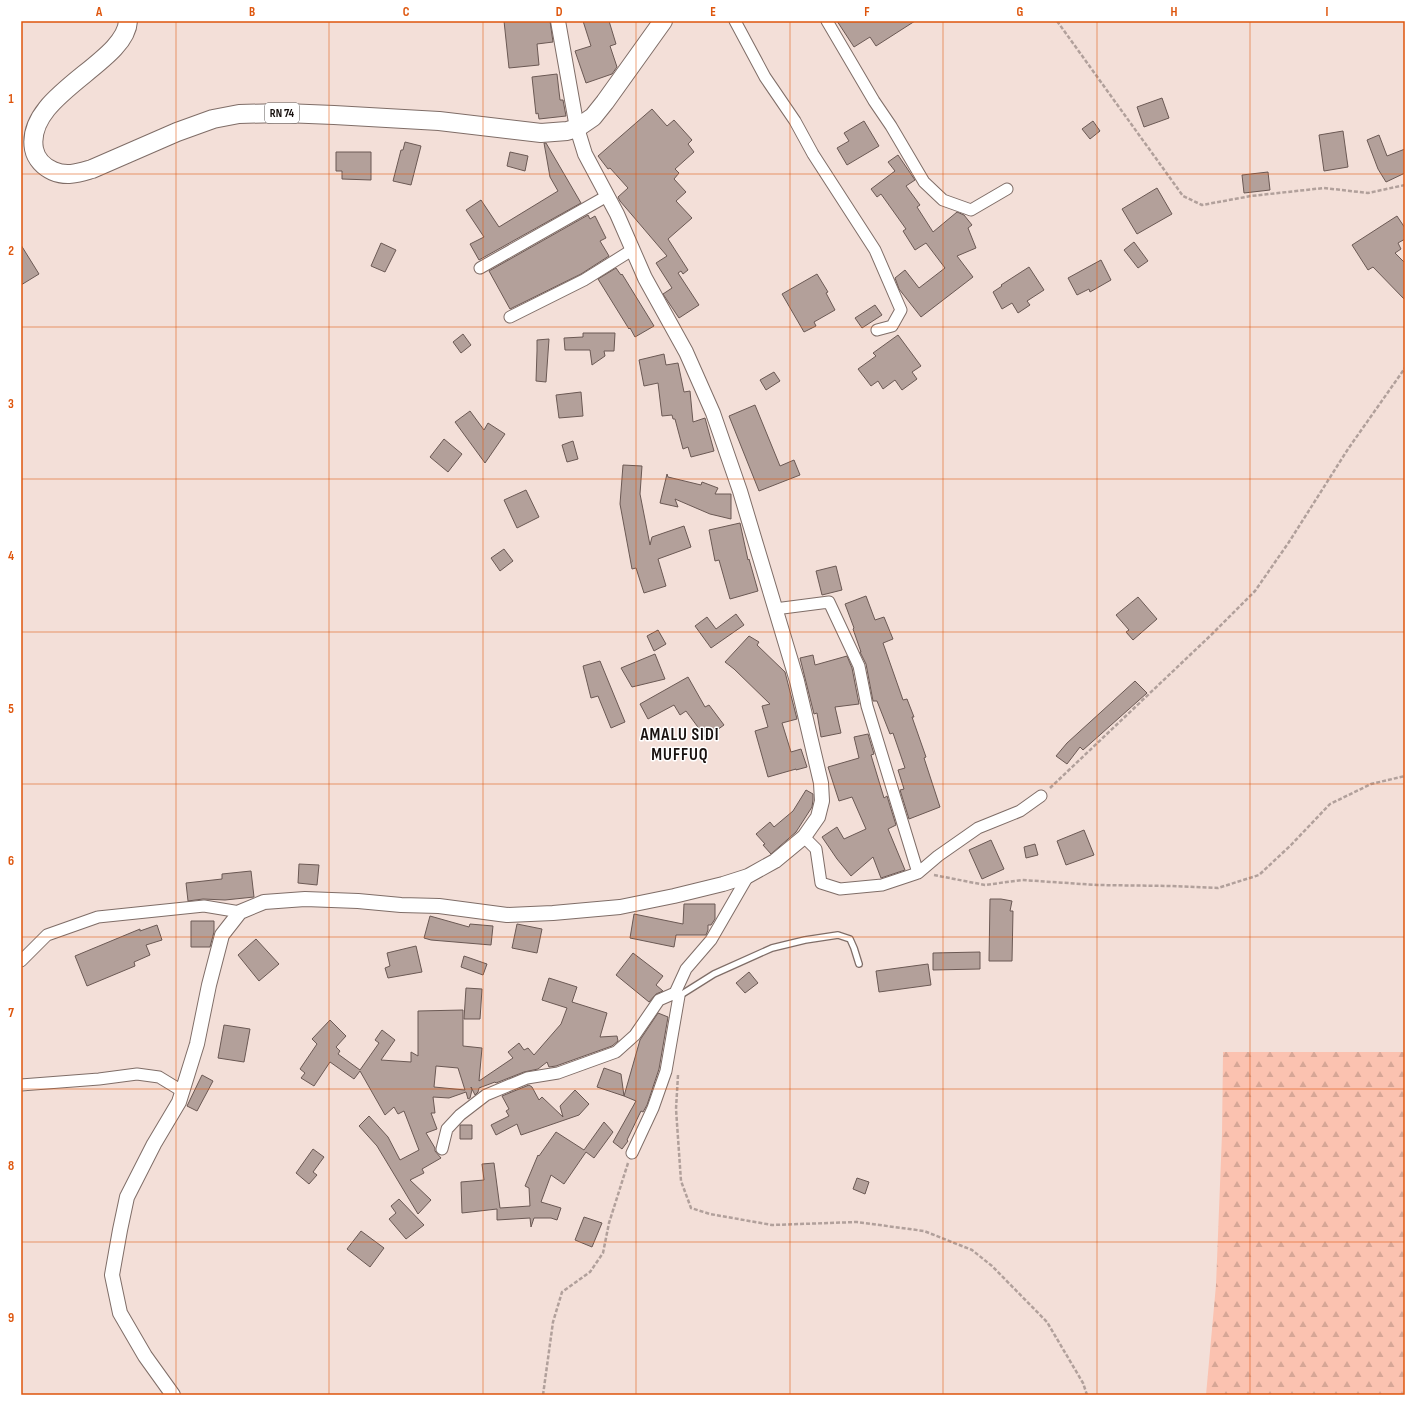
<svg xmlns="http://www.w3.org/2000/svg" width="1426" height="1416" font-family="'Sofia Sans Condensed',sans-serif">
<style>
.forest{fill:url(#forest-firs)}
.building{fill:#b3a09a;stroke:#6b5954;fill-rule:evenodd}
.lines{fill:none;stroke-linecap:round;stroke-linejoin:round}
.service-casing{stroke:#7f6d67;stroke-width:8}
.minor-casing{stroke:#7f6d67;stroke-width:13}
.tertiary-casing{stroke:#7f6d67;stroke-width:16}
.primary-casing{stroke:#7f6d67;stroke-width:20}
.path{stroke:#b1a09b;stroke-width:2.5;stroke-dasharray:4 2;stroke-linecap:butt}
.service{stroke:#fff;stroke-width:5.5}
.minor{stroke:#fff;stroke-width:11}
.tertiary{stroke:#fff;stroke-width:14}
.primary{stroke:#fff;stroke-width:18}
.grid{fill:none;stroke:#de550c;stroke-width:1;stroke-opacity:0.55}
.labels{text-anchor:middle;stroke-width:3;stroke-linejoin:round;paint-order:stroke}
.shield{fill:#fff;stroke:#5d5857;stroke-width:1}
.shield-label{font-size:12px;font-weight:bold;fill:#18110f}
.district-label{font-size:17px;font-weight:bold;letter-spacing:1px;fill:#18110f;stroke:#fff}
.neatline{fill:none;stroke:#de550c;stroke-width:1.5}
.grid-label{font-size:13px;text-anchor:middle;font-weight:bold;fill:#de550c}
</style>
<defs>
<pattern id="forest-firs" width="22" height="20" patternUnits="userSpaceOnUse"><rect width="22" height="20" fill="#fbc2b0"/><path d="M5 1l3.5 6h-7zM16 11l3.5 6h-7z" fill="#d6a696"/></pattern>
</defs>
<rect width="100%" height="100%" fill="#f3dfd8"/>
<!-- forest -->
<path class="forest" d="M1223,1052H1405V1395H1206L1216,1285L1222,1134Z"/>
<!-- building -->
<path class="building" d="M504,21H550L553,42L537,44L539,65L509,68Z
M583,21H609L616,44L610,46L617,67L612,74L586,83L575,51L591,46Z
M837,21H915L876,46L870,37L854,47Z
M557,74L560,100H563L566,116L539,119L538,113L536,114L532,77Z
M1162,98L1169,118L1144,127L1137,107Z
M652,109L667,126L674,120L692,140L688,144L694,152L675,169L679,173L674,179L686,192L676,201L692,218L668,239L688,270L683,274L681,271L678,273L699,305L679,318L663,294L672,288L656,263L667,256L620,201L618,197L628,188L610,168L608,169L598,156Z
M864,121L879,146L847,165L837,148L849,141L844,133Z
M1093,121L1100,131L1090,139L1082,129Z
M1343,131L1348,167L1324,171L1319,135Z
M1379,135L1387,156L1405,149V173L1386,182L1378,169L1367,140Z
M405,142L421,146L411,185L393,181L401,150H403Z
M544,143H546L581,203L479,260L470,244L484,237L466,210L481,200L499,227L558,191L550,177Z
M336,152H371V180L342,179V171H336Z
M510,152L528,156L525,171L507,166Z
M898,155L915,180L906,186L920,205L917,207L933,232L957,212L964,215L972,225L968,228L976,248L957,256L973,277L921,317L899,289L895,278L905,270L919,288L945,268L926,243L915,250L903,231L906,229L881,194L877,197L871,189L895,171L888,162Z
M1268,172L1270,190L1244,193L1242,175Z
M1157,188L1172,214L1137,234L1122,209Z
M588,215L590,219L595,216L606,238L600,241L609,256L581,274L510,309L489,271Z
M1397,216L1405,228V239L1398,243L1401,249L1395,253L1405,263V300L1373,267L1368,270L1352,245Z
M1134,242L1148,261L1138,268L1124,250Z
M381,243L396,250L385,272L371,266Z
M21,245L39,274L21,285Z
M1101,260L1111,280L1090,292L1089,289L1077,295L1068,278Z
M1029,267L1044,290L1027,301L1030,305L1018,313L1012,303L1002,309L993,292L1002,286L1001,285Z
M616,268L621,275L622,274L654,326L635,337L630,328L629,329L598,279Z
M817,274L828,292L826,293L835,310L814,322L816,326L804,332L782,294Z
M875,305L882,315L862,328L855,318Z
M583,333H615L614,351H604L605,356L592,365L590,350H565L564,338L583,337Z
M463,334L471,345L461,353L453,342Z
M898,335L921,366L912,372L917,379L902,390L895,380L883,389L878,381L871,386L858,369L876,356L873,353Z
M549,339L546,382L536,381L537,351V340Z
M664,354L666,365L678,363L684,392L690,391L693,422L705,418L714,451L691,457L688,447L683,449L675,419H673L672,415L662,416L658,383L644,386L639,360Z
M774,372L780,381L766,390L760,380Z
M581,392L583,416L559,418L556,395Z
M755,405L780,466L794,460L800,475L759,491L729,416Z
M470,411L484,430L488,423L505,434L485,463L455,422Z
M444,439L462,454L448,472L430,457Z
M573,441L578,459L567,462L562,445Z
M623,465L642,466L640,494L650,545L652,537L684,526L691,547L658,559L666,586L644,593L636,568L632,569L620,504Z
M667,474L668,477L701,485L702,482L718,488L715,494H731V519L710,514L675,499L678,507L660,503Z
M526,490L539,517L517,528L504,500Z
M740,523L748,560L749,559L758,591L730,599L719,560L715,561L709,530Z
M504,549L513,561L500,571L491,558Z
M836,566L842,590L822,595L816,571Z
M866,596L875,620L884,617L893,639L883,643L903,700L907,699L914,717H912L926,757L924,758L940,807L909,819L900,790L904,789L898,770L905,768L893,733L890,734L877,701H873L866,664L860,652H861L853,629L854,628L845,604Z
M1138,597L1157,619L1133,640L1126,632L1129,630L1116,615Z
M736,614L744,625L711,648L695,626L707,617L716,629Z
M658,630L666,644L654,651L647,636Z
M749,636L759,642L757,645L785,672L797,719L782,723L791,752L801,749L807,767L796,770V769L768,777L755,731L768,727L762,706L770,704L734,669L725,662Z
M655,654L665,679L632,687L621,668Z
M813,655L815,665L847,656L852,668L859,704L835,707L841,733L821,737L817,713L814,714L800,658Z
M600,661L625,722L611,728L598,696L591,698L583,666Z
M688,677L705,707L709,705L724,725L706,738L686,711L680,715L674,705L648,719L640,704Z
M1135,681L1147,693L1083,750L1080,747L1067,764L1056,756L1067,743Z
M868,734L874,754L871,755L884,798L887,796L896,825L888,829L905,870L881,878L873,857L851,876L837,859L822,837L837,827L844,839L866,829L852,797L839,801L828,767L859,758L854,737Z
M806,790L813,794V800L812,807L796,832L771,854L763,845L765,844L756,834L770,822L774,827L793,811Z
M1084,830L1094,855L1066,865L1057,841Z
M991,840L1004,869L982,879L969,850Z
M1035,844L1038,855L1026,858L1024,847Z
M299,864L319,865L317,885L298,883Z
M251,871L254,897L225,900L203,899L188,901L186,883L222,879V874Z
M990,899H1001L1012,901L1010,911H1013L1012,961H989Z
M684,904H715V919L711,925H708V930L706,935H676L674,947L630,938L634,914L683,924Z
M430,916L469,927L470,924L493,926L491,945L431,940L424,938Z
M191,921H214V932L210,947H191Z
M517,924L542,929L537,953L512,948Z
M157,925L162,940L146,945L150,955L134,962L135,966L87,986L75,956L140,929V931Z
M256,939L279,964L259,981L238,955Z
M416,946L422,972L388,978L385,968L390,966L387,953Z
M980,952V969L933,970V953Z
M633,953L663,976L656,985L663,991L656,994L649,1002L616,975Z
M464,956L487,964L483,975L461,967Z
M928,964L931,985L879,992L876,971Z
M749,972L758,983L745,993L736,983Z
M549,978L577,987L572,1002L607,1013L600,1037L617,1036L618,1041L612,1046L556,1066L549,1067L547,1062L538,1069L524,1072L496,1083L495,1082L479,1088L478,1092L475,1095L471,1087L472,1090L470,1098L468,1099L466,1092L449,1098L433,1097L435,1113H431L437,1129L426,1133L435,1148V1151L441,1158L422,1169L424,1173L410,1180L431,1200L418,1214L377,1146L359,1126L369,1116L388,1137L400,1160L419,1150L404,1111L398,1114L394,1107L385,1115L360,1071L354,1079L330,1062L314,1086L301,1078L305,1073L300,1069L317,1044L312,1039L330,1020L346,1036L336,1047L340,1051L338,1054L360,1070L379,1043L375,1040L382,1030L395,1040L381,1060L411,1062V1052L418,1056V1011L463,1010V1046L482,1048L479,1081L513,1058L508,1052L519,1043L524,1050L528,1048L534,1055L561,1024L567,1008L542,1000ZM436,1066L458,1068L465,1090L434,1087Z
M466,988L482,989L480,1019H464Z
M658,1013L668,1017L659,1069L647,1105L643,1112L641,1111L627,1140L628,1141L622,1149L613,1142L636,1101L624,1096L640,1040Z
M224,1025L250,1029L244,1062L218,1058Z
M604,1068L621,1074L624,1096L597,1087Z
M202,1075L213,1081L197,1111L187,1106Z
M529,1085L532,1087L539,1100L542,1097L563,1117L560,1106L575,1090L589,1104L579,1115L521,1135L517,1124L496,1135L491,1125L509,1116L506,1111L509,1109L502,1096Z
M604,1122L613,1132L594,1158L586,1152L564,1184L551,1175L541,1202L561,1208L557,1220L551,1218H534L531,1227L530,1218L497,1220V1209L462,1213L461,1182L484,1180L482,1164L494,1163L500,1208L530,1206L529,1188L525,1186L538,1155L539,1156L556,1132L584,1150Z
M460,1125H472V1139H460Z
M313,1149L324,1157L313,1172L317,1175L309,1184L296,1173Z
M857,1178L869,1182L865,1194L853,1189Z
M399,1199L424,1225L406,1239L389,1219L396,1213L391,1206Z
M584,1217L602,1223L592,1247L575,1240Z
M361,1231L384,1248L370,1267L347,1249Z"/>
<g class="lines">
<defs>
<path id="service" d="M679,996L714,974L772,948L805,940L838,935L850,939L854,948L859,964"/>
<path id="minor" d="M735,21L765,77L795,121L813,154L875,250L901,310L892,326L877,330
M827,21L874,101L891,126L924,182L943,200L971,210L1007,189
M480,268L607,196
M510,317L584,280L632,250
M775,609L829,602L859,666L867,706L918,873L882,885L840,889L821,883L816,849L804,837
M918,873L938,856L978,828L1020,811L1041,796
M21,961L47,935L98,917L204,906L240,912
M21,1085L99,1079L137,1074L159,1077L182,1091
M442,1149L447,1129L460,1115L486,1095L527,1078L558,1073L616,1052L635,1035L659,1000L675,993
M632,1153L653,1108L666,1071L679,996L675,993L686,969L711,940L748,876"/>
<path id="tertiary" d="M173,1395L145,1356L120,1313L112,1275L120,1230L127,1197L154,1144L179,1102L197,1044L209,985L222,935L240,912L264,902L305,899L358,901L401,905L439,906L507,915L553,913L620,907L674,896L723,884L748,876L775,861L804,837L818,817L822,801L821,783L797,681L740,491L713,413L686,352L645,278L617,214L585,154L577,128L558,21"/>
<path id="primary" d="M128,21C126,63 24,95 34,149C36,159 44,167 53,171C67,177 78,173 92,169L177,132L213,119L239,114L284,113L334,115L439,121L541,133L567,131L577,128L593,117L605,102L663,21"/>
</defs>
<!-- service casing -->
<use href="#service" class="service-casing"/>
<!-- minor casing -->
<use href="#minor" class="minor-casing"/>
<!-- tertiary casing -->
<use href="#tertiary" class="tertiary-casing"/>
<!-- primary casing -->
<use href="#primary" class="primary-casing"/>
<!-- path -->
<path class="path" d="M1057,21L1183,196L1202,205L1251,196L1324,188L1368,193L1405,185
M1050,788L1210,636L1255,591L1289,542L1348,449L1405,368
M934,875L985,885L1022,880L1097,885L1170,886L1218,888L1259,875L1291,845L1330,804L1371,784L1405,776
M678,1075L676,1109L681,1181L691,1208L710,1214L772,1225L857,1222L924,1231L972,1250L992,1266L1047,1322L1083,1383L1087,1395
M543,1395L553,1322L562,1292L590,1272L603,1253L609,1223L628,1163"/>
<!-- service -->
<use href="#service" class="service"/>
<!-- minor -->
<use href="#minor" class="minor"/>
<!-- tertiary -->
<use href="#tertiary" class="tertiary"/>
<!-- primary -->
<use href="#primary" class="primary"/>
</g>
<!-- grid -->
<path class="grid" d="M176,21V1395M329,21V1395M483,21V1395M636,21V1395M790,21V1395M943,21V1395M1097,21V1395M1250,21V1395M21,174H1405M21,327H1405M21,479H1405M21,632H1405M21,784H1405M21,937H1405M21,1089H1405M21,1242H1405"/>
<g class="labels">
<!-- shield labels -->
<rect class="shield" x="265" y="103" width="34" height="20" rx="3"/>
<g class="shield-label">
<text x="282" y="117">RN 74</text>
</g>
<!-- district labels -->
<g class="district-label">
<text x="680" y="740">AMALU SIDI<tspan x="680" dy="20">MUFFUQ</tspan></text>
</g>
</g>
<!-- border -->
<rect width="1426" height="1416" fill="none" stroke="#ffffff" stroke-width="44"/>
<rect x="22" y="22" width="1382" height="1372" class="neatline"/>
<g class="grid-label">
<text x="99" y="16">A</text>
<text x="252" y="16">B</text>
<text x="406" y="16">C</text>
<text x="559" y="16">D</text>
<text x="713" y="16">E</text>
<text x="867" y="16">F</text>
<text x="1020" y="16">G</text>
<text x="1174" y="16">H</text>
<text x="1327" y="16">I</text>
<text x="11" y="103">1</text>
<text x="11" y="255">2</text>
<text x="11" y="408">3</text>
<text x="11" y="560">4</text>
<text x="11" y="713">5</text>
<text x="11" y="865">6</text>
<text x="11" y="1017">7</text>
<text x="11" y="1170">8</text>
<text x="11" y="1322">9</text>
</g>
</svg>
